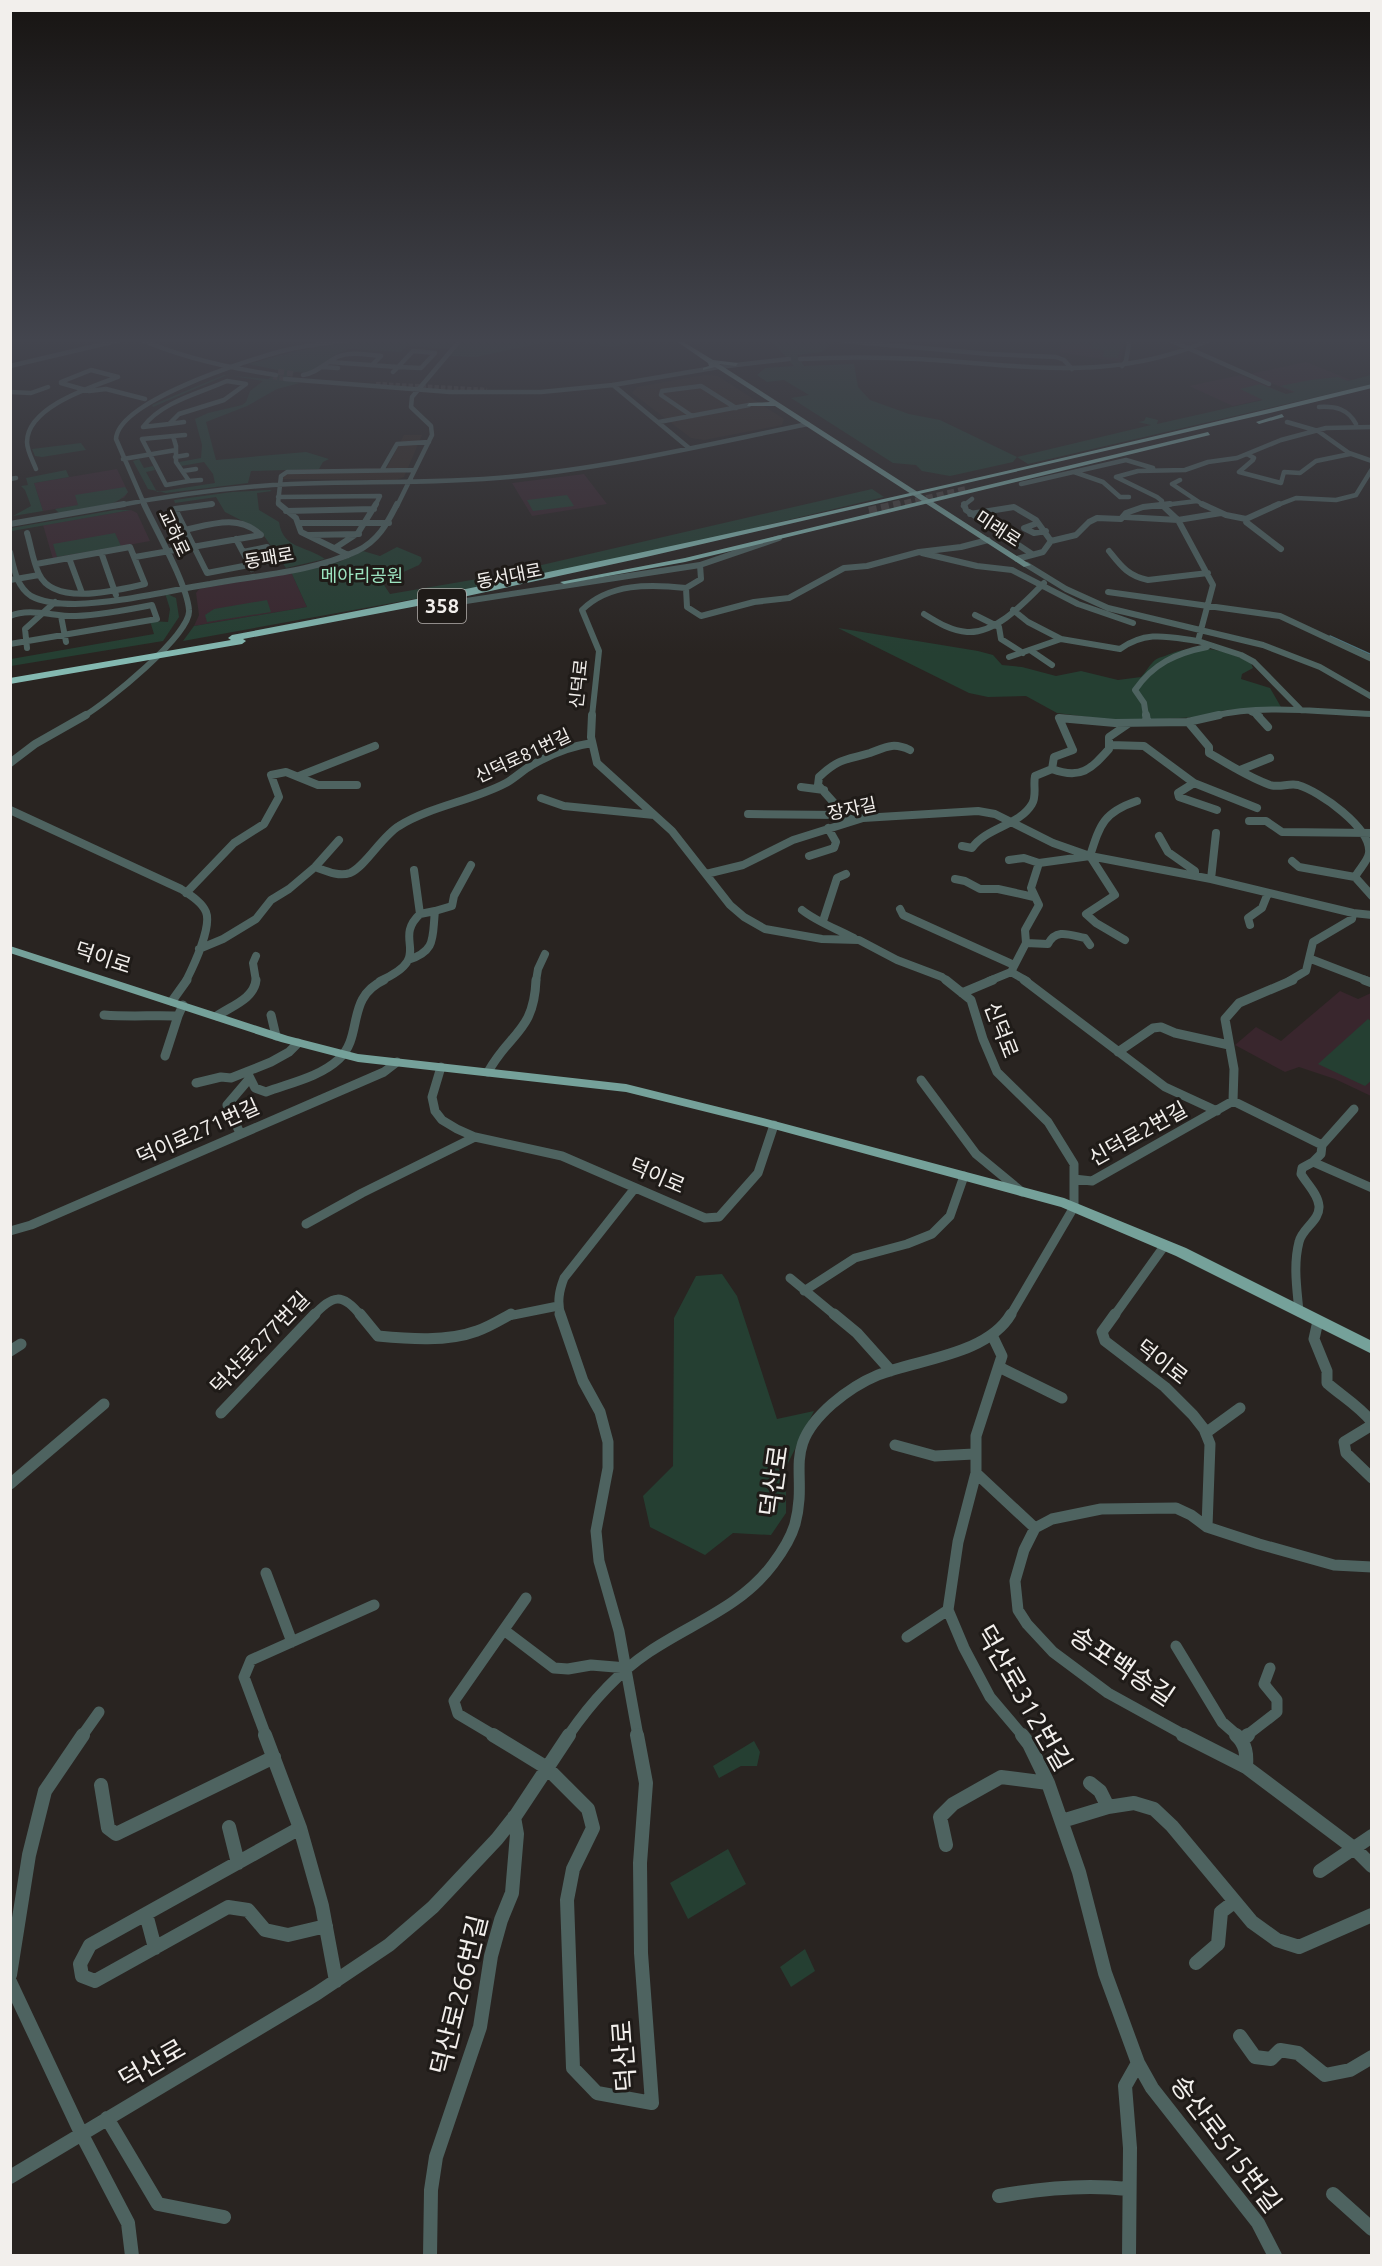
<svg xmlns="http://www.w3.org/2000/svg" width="1382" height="2266" font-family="Ubuntu,'Noto Sans KR',sans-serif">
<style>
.built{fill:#342a23}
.education{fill:#39262d}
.green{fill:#253f32}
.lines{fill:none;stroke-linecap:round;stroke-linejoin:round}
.stream{stroke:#4e737b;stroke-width:1.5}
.minor-tunnel{stroke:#47423f;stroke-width:4.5;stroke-dasharray:4.5 2;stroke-linecap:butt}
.major-tunnel{stroke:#47423f;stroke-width:6;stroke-dasharray:6 3;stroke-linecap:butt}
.highway-tunnel-far1{stroke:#47423f;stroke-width:7;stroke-dasharray:7 4;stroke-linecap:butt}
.highway-tunnel{stroke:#47423f;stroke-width:8;stroke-dasharray:8 4.5;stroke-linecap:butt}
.minor-far5{stroke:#4e6360;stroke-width:4.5}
.minor-far4{stroke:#4e6360;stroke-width:6}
.minor-far3{stroke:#4e6360;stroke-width:8}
.minor-far2{stroke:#4e6360;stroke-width:9}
.minor-far1{stroke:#4e6360;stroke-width:11}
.minor{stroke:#4e6360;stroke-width:14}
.major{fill:#75a19a;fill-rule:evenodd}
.highway{fill:#84b9b1;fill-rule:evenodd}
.labels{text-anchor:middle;stroke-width:6;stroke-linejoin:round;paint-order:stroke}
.far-street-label{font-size:18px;fill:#f2efec;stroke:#1f1b18}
.far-park-label{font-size:18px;fill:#9ce3c0;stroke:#1f1b18}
.shield{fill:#1f1b18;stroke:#b3afac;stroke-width:1.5}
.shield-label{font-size:20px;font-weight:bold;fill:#f2efec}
.street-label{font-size:21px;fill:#f2efec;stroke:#1f1b18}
.near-street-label{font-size:26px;fill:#f2efec;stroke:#1f1b18}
</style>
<rect width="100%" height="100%" fill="#292421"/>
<!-- built -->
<path class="built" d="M704,375L718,376L784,419L782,425L704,440L691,438L632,393L637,387Z
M404,435H422L404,477L396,480L282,479L287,470L387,468Z"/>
<!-- education -->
<path class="education" d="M1065,338H1108L1125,340L1120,362L1059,352Z
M1306,362L1351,380L1295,393L1250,374Z
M1241,375L1286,394L1233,406L1189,386Z
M117,469L128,492L124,498L43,511L34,483Z
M584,474L607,504L532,516L512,483Z
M131,510L137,513L150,541L53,559L43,525Z
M291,572L307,607L194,626L199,615L196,593L199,589Z
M1340,991L1358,999L1371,993V1096L1335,1079L1299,1067L1285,1072L1235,1045L1256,1027L1281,1041Z"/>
<!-- green -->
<path class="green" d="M376,338H664L610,347L579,341L546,342L476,357L449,356L455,350L450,349L407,346L401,352L349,349L333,356L311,373L295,372L284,380L300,383L277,389L247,406L206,422L216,460L306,452L329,459L323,462L319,469L251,471L248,483L166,493L148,489L133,461L139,459L144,468L153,466L155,470L146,472L157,492L215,483L213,474L204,462L181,466L179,462L201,458L202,445L195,419L208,413L242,405L246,402L250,391L263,381L227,375L153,407L152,405L224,375L268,379L282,371L248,364L296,351Z
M769,338H837L822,352L797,355L804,366L854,364L858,387L870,400L909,414L940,420L1017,457L1151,425L1138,422L1144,421L1146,417L1158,420L1157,424L1263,400L1240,389L1260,384L1286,394L1295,392L1280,386L1310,380L1338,377L1348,381L1371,375L1372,384L1028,464L1017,457L1013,462L950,476L922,471L916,465L893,463L791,398L809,395L784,380L767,382L757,375L765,368L794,366Z
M1094,338L1122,340L1118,358L1103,357L1104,350L1091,349Z
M81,443L86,450L42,457L35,456L32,449Z
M66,470L69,477L34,483L43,511L13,516L31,506L25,490L21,486L28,485L26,478Z
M125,487L128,492C115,510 79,509 59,513L55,509L78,505L75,495Z
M872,489L884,497L646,554L497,584L183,641L194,626L307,607L291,572L339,562L363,551L380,556L397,547L421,557L422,561L419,565L386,580L384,585L390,594L489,577Z
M270,490L272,491L257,493L259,510L279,522C283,549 305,545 325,559L286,568L260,530L225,512L216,497L175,503L174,500L232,492Z
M567,495L574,506L533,511L527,500Z
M115,510H131L12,531L11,528Z
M115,533L121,546L57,557L53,544Z
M165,593L176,598L179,617L163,641L11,666V659L154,634L150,621L168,622L170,609Z
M267,600L271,612L207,622L205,615L214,609Z
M838,628L978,651L993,655L1002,665L1022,667L1056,676L1081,671L1118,680L1141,677C1146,672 1148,667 1153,662C1155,659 1161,657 1165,656C1193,643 1224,648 1251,663L1253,668L1242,674L1241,679L1270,688L1281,707L1226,710L1199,717L1120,721L1057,713L1026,696L988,697L969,693Z
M1368,1019L1371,1021V1081L1365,1086L1318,1064Z
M722,1274L737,1296L777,1419L814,1411L786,1467V1513L771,1535L733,1533L705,1555L650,1527L643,1496L673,1466L674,1318L696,1276Z
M754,1741L760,1752L757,1766H741L719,1778L713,1766Z
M728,1849L746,1884L688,1919L670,1883Z
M805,1949L815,1971L791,1987L780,1967Z"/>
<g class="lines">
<!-- stream -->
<path class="stream" d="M1330,636L1372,655"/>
<!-- minor-tunnel -->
<path class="minor-tunnel" d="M273,377L285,379
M376,384L487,390"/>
<!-- major-tunnel -->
<path class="major-tunnel" d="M278,372L294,374"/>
<!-- highway-tunnel-far1 -->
<path class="highway-tunnel-far1" d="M894,506L968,489"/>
<!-- highway-tunnel -->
<path class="highway-tunnel" d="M869,511L900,504"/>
<!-- minor-far5 -->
<path class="minor-far5" d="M137,338C182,358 228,368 276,375
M1165,338L1269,384
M844,341L989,354L1056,357L1064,360L1072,369
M413,351L435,353L421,368L398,367Z
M800,359C839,357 879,357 918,359C1023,365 1114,384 1214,338
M329,362L398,367
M10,366L129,338
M1122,366L1126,361L1130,338H1137
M322,367L338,368
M393,372L398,367
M303,375C317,373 325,363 337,357C351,351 367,355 381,356L372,365
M285,379L450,392H541L613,385L719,367L789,359
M227,381L246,384L224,400L179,414L169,424L143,427C161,402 200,393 227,381Z
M61,383L89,391L106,389L145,399
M613,385L689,448
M10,392L31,393L48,387
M1319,407C1336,406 1348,409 1356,424
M692,416L661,395L662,391L701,386L736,408
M659,422L749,405
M1287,422L1318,431L1349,453L1372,461
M169,424L184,422
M173,436L176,446V462L189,481L166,485L142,439Z
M173,436L185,435
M1249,455L1254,458L1253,460L1239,472L1281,483L1284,472L1300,473L1316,461L1350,454
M175,457L187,455
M123,459L176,450
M36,469C33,461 27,451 27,442C27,407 91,387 118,377L91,370L61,382
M382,470L397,444L429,442
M183,471L196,469
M1074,472L1103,482L1120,497H1129
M10,479L16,478
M1180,480L1172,484L1205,506
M189,481L201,480
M1021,484L1126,460L1153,468
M278,497L380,496L375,506
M115,506C173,495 232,487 291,484C363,481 436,484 509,477C609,468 709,444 808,424
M145,506L116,439C118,401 248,360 282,351C309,344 337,342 364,338
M201,506L212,504
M281,506L278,503L281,476L287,472L414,470
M397,506L432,435L431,426L411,407L412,397L461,339
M963,506L972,499
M1156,506L1197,501
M1161,506L1162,501L1157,497L1116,477L1138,471L1185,470L1208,462L1237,458L1281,440L1326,428L1372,427
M1275,506L1296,498L1336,500L1356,495L1372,469"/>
<!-- minor-far4 -->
<path class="minor-far4" d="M212,504L175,509L207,573L275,560
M279,504L296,518L301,532L348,555
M964,504L966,510L1032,554
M1161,504L1178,520L1213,585L1198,641L1241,655L1254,662L1301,710
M1202,504L1226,515L1246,519
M1279,504L1246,519V522L1281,549
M286,511L374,509
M970,514L1014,507L1036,520L1051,541
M1125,517L1178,520L1221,513
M299,523H389
M1038,523L1024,528L1034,533L1046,531
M10,524L124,504
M27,533C31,546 33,562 39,574C54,607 118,590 145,584L130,547L36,564
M310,535L359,534
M236,539L252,569
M335,548L358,533L376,504
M1109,551C1121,566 1128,576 1148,580L1208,573
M10,552C14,568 16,586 31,596C44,603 61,604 75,604C120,603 166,591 210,584C258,575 312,572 357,551C378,541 387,524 397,504
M101,552L116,595
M243,552L267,547
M922,553L977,566L1012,570L1078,604L1133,623
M135,557L261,535C239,514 212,524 185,530
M69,558L82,593
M1017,559L1043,552L1051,541L1076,535L1089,522L1097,518L1121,519L1126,513L1143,507L1170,504
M1027,565L1066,589L1108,608L1263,645L1320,667L1372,697
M10,580L39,575
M686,588L687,607L701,616L754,602L789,598L844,568L867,566L919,552L961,547L988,540
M686,588L701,579L700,565
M1108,592L1280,616L1372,659
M453,603L700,565L779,538
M1013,610L1028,622L1061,639L1120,649C1147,630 1168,637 1198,641
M924,614C937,622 951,631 967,632C996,634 1025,602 1044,583
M975,615L999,627L1001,639L1023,653
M10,616C30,607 55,617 76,616C102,615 127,610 152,605L157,619L10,644
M61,616L66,642
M27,648L25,629L55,602
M1030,650L1052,665
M1009,657L1061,639
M1251,712L1260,716
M84,716C105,704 192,634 189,610C187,584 156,530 144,504
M592,716L599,651L582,610C609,583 650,584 686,588
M1146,716L1144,703L1135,690C1153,664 1176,653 1207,647
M1213,716C1264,704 1320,712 1372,714"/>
<!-- minor-far3 -->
<path class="minor-far3" d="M592,715L591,737L597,763L672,831L730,905L744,917L765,929L822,939L859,940L897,960L942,977L947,981
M1146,715L1147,721
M1257,715L1268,727
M1188,722L1209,747V753L1216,757C1234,768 1251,778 1270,785C1280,788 1288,783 1298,785C1319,791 1372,828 1369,853C1368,861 1359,869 1355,877L1372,896
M1110,745L1144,746L1194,783L1257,808
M10,763L35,744L86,715
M1052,769C1081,780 1091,769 1109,749V737L1128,724
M1240,770L1270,758
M299,776L375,746
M1194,783L1178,793L1179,797L1217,810
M801,787L824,790
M541,798L564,806L654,815
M10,810L181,889C190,895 202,902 206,912C212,927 193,967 186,981
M748,814L839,815
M854,820L839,815L835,804L818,785L819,777C839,758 846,760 870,753C886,747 893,742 910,750
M1249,821H1266L1282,832L1372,833
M1159,836L1168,852L1195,871V876
M962,846L972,848C987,827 1019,826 1032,804C1037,796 1033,785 1035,776L1052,769L1054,757L1073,750L1059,718L1115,723L1188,722L1219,715
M809,856L834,848L836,842L828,828
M1090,856L1115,895L1086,914L1096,923L1125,940
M1090,856C1100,824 1104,812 1137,801
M1009,860L1024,858L1039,863
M1292,861L1299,867L1355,877
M315,867C326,871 339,877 350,873C365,867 382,836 399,826C431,806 472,801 506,783C515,778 523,770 532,765C551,754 571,746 592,743
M706,874L743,865L793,840L863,818L978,811L995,814L1053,843L1090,856L1211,879L1353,913L1372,915
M955,879L965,881L980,889H998L1034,897
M1211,879L1216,833
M186,893L234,843L264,824L279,797L271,775L286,772L318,785H357
M900,909L903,915L1014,965
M802,910C817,922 837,929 854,938
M435,911L452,906L454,896L471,865
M823,921L837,878L846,874
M1250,925L1248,918L1262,908L1268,893
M1026,943L1048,944C1056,928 1070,935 1085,938L1090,945
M199,949L223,939L256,919L271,900L289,889L315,867L339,840
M1311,959L1368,981
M408,960C437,951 432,937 435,911L420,914
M1011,972L1027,981
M256,981L253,963L256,956
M380,981C436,956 391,941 420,914L414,870
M536,981L538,969L545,954
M989,981L1011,972L1026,943L1025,930L1039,905L1031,888L1039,863L1090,856
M1289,981L1306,971L1313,942L1352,919L1353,913"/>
<!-- minor-far2 -->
<path class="minor-far2" d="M946,980L971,1000L983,1039L997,1072L1048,1122L1074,1164V1207L1010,1316
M1024,980L1165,1087L1217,1111
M1364,980L1372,983
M962,993L993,980
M172,1001L187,980
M104,1015C130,1017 153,1015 178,1016L183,1005
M271,1015L276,1036
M217,1016C231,1006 254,999 256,980
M1118,1052L1153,1028L1161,1027L1175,1033L1229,1045
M165,1056L178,1016
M441,1067L432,1097L435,1111L442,1120L457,1129L475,1137L562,1156L705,1218L719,1217L758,1173L774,1125
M488,1072C510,1032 534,1032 536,980
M250,1078L255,1088L266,1092C290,1083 320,1077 339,1059C364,1035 345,998 384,980
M921,1080L976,1154L1022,1192
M196,1083L221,1077L231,1078L271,1062L289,1052L298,1043
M1233,1101L1322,1145
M240,1133L227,1105L250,1078L248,1074
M1313,1162L1321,1154L1322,1145L1354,1109
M1074,1179L1092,1181L1233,1101L1234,1069L1225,1019L1239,1003L1293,980
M306,1224L362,1193L475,1137
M10,1231L31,1225L384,1072L397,1062
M790,1278L836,1316
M804,1291L855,1258L907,1244L932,1234L950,1216L964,1176
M1299,1312C1297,1289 1293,1265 1299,1242C1302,1228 1320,1221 1319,1206C1318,1194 1307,1184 1301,1174L1302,1168L1313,1162L1372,1188
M313,1316C333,1295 342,1292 361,1316
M508,1316L558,1306
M561,1316C557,1302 559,1291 564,1278L635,1188
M1114,1316L1165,1245"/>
<!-- minor-far1 -->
<path class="minor-far1" d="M360,1314L378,1336C409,1339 447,1342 477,1331C489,1327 500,1320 511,1314
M560,1314L583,1381L600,1412L608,1442V1468L596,1531L599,1561L619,1631L638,1736
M834,1314L857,1333L891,1371
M1115,1314L1102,1332L1105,1341L1165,1387L1193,1415L1204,1429L1210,1444L1207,1527
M1318,1321L1314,1339L1327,1371V1383C1343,1397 1358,1405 1372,1422
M992,1335L1002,1356L976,1436V1473L958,1542L948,1610L964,1648L990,1697L1023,1736
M10,1351L21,1344
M999,1367L1062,1398
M221,1413L315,1314
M1372,1425L1344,1442L1346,1453L1372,1478
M1207,1432L1240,1408
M895,1445L935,1456L974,1454
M976,1473L1035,1528
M10,1484L104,1404
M266,1573L292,1642
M504,1630L554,1668L568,1669L591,1665L627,1668
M907,1637L948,1610
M1176,1646L1222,1722L1238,1736
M82,1736L99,1712
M266,1736L244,1677L251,1660L374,1605
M495,1736L458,1714L454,1701L526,1598
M568,1736C590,1704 616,1674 649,1652C692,1623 741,1607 773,1564C782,1552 791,1538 795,1524C809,1471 780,1450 832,1404C846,1392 861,1382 878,1375C918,1359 987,1355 1011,1314
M1186,1736L1108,1693L1053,1652L1027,1624L1018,1610L1015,1581L1024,1550L1035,1528L1052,1519L1101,1509L1176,1508L1191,1515L1207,1527L1259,1544L1334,1565L1372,1567
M1246,1736L1277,1712V1700L1264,1684L1270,1668"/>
<!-- minor -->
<path class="minor" d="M265,1735L300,1828L322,1906L336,1981
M493,1735L547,1768L588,1809L593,1828L573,1869L567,1900L573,2068L597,2093L652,2103L641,1953L640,1863L646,1783L637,1735
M1022,1735L1029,1744L1048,1783L1079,1872L1105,1973L1138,2063L1152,2088L1258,2223L1275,2256
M1183,1735L1246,1767L1355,1849L1372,1866
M1236,1735C1246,1744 1247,1754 1246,1767
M1242,1740L1248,1735
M1090,1783L1100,1791L1108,1807
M101,1785L108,1828L116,1834L274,1757
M1062,1821L1108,1807L1134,1803L1154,1809L1172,1826L1252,1922L1277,1940L1299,1947L1372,1915
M229,1827L238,1863
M300,1828L90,1945L80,1964L82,1976L95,1981L228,1907L248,1910L265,1930L288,1935L326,1926
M946,1845L940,1817L953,1804L1001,1777L1048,1783
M1320,1871L1372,1836
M146,1914L155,1948
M1196,1963L1218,1944L1221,1912L1234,1902
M10,1975L29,1855L45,1791L83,1735
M10,1982L81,2133L128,2223L132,2256
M1240,2036L1255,2057L1271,2059L1280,2050L1298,2053L1325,2075L1350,2070L1372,2057
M107,2118L158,2204L224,2217
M10,2177L316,1994L389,1945L433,1907L497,1839L516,1815L569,1735
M1333,2194L1372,2229
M999,2196C1043,2188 1084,2184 1128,2189
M430,2256L431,2190L436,2157L480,2027L491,1956L501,1920L512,1893L517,1834L514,1817
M1129,2256L1130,2148L1125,2086L1138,2063"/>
<!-- major -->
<path class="major" d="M672,338H677L713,360L738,363L736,366L719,364L1031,565L1024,567L775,406H747L749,403L770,402L715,367L703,370V368L709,366L708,363Z
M10,946L288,1036L358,1054L626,1084L763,1118L1064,1198L1186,1248L1372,1341V1354L1176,1256L1061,1207L763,1126L626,1092L358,1062L281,1042L10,953Z"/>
<!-- highway -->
<path class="highway" d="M1372,384V388L1270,413L646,557L449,600L243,639L246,641L242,644L10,684V678L231,640L228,638L232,635C614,563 994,476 1372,384Z
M1282,414L1284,417L1259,424L1256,422Z
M1208,432L1210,435L685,562L564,584L560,582L685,558Z"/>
</g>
<!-- sky -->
<linearGradient id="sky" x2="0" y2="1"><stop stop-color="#171412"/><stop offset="0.52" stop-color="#43454e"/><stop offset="1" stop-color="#43454e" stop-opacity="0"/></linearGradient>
<rect width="1382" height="655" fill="url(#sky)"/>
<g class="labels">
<!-- far-street labels -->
<g class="far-street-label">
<text transform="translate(998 529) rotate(33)" y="6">미래로</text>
<text transform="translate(174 533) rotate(65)" y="6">교하로</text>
<text transform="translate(269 558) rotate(-10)" y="6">동패로</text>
<text transform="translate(509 576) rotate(-11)" y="6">동서대로</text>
<text transform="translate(579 684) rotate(-84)" y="6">신덕로</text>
<text transform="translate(523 756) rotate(-25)" y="6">신덕로81번길</text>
<text transform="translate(852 809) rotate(-12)" y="6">장자길</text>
</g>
<!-- far-park labels -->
<g class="far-park-label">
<text x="362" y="582">메아리공원</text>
</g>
<!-- shield labels -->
<rect class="shield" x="418" y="589" width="48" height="34" rx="4.5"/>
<g class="shield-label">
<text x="442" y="613">358</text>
</g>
<!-- street labels -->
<g class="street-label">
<text transform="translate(103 958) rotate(18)" y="7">덕이로</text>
<text transform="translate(1001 1030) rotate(69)" y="7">신덕로</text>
<text transform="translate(198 1132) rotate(-24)" y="7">덕이로271번길</text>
<text transform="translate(1138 1134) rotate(-29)" y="7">신덕로2번길</text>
<text transform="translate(657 1176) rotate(23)" y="7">덕이로</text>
<text transform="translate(260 1343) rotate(-46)" y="7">덕산로277번길</text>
<text transform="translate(1162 1362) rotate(38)" y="7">덕이로</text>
</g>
<!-- near-street labels -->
<g class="near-street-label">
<text transform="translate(774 1481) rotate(-82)" y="9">덕산로</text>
<text transform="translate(1122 1666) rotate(34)" y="9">송포백송길</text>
<text transform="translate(1024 1698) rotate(60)" y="9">덕산로312번길</text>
<text transform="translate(459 1995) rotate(-76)" y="9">덕산로266번길</text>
<text transform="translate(624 2056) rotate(-94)" y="9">덕산로</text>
<text transform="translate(152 2064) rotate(-30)" y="9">덕산로</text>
<text transform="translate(1226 2144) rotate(53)" y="9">송산로515번길</text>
</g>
</g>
<!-- border -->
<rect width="1382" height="2266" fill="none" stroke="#f2efec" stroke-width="24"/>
</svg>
